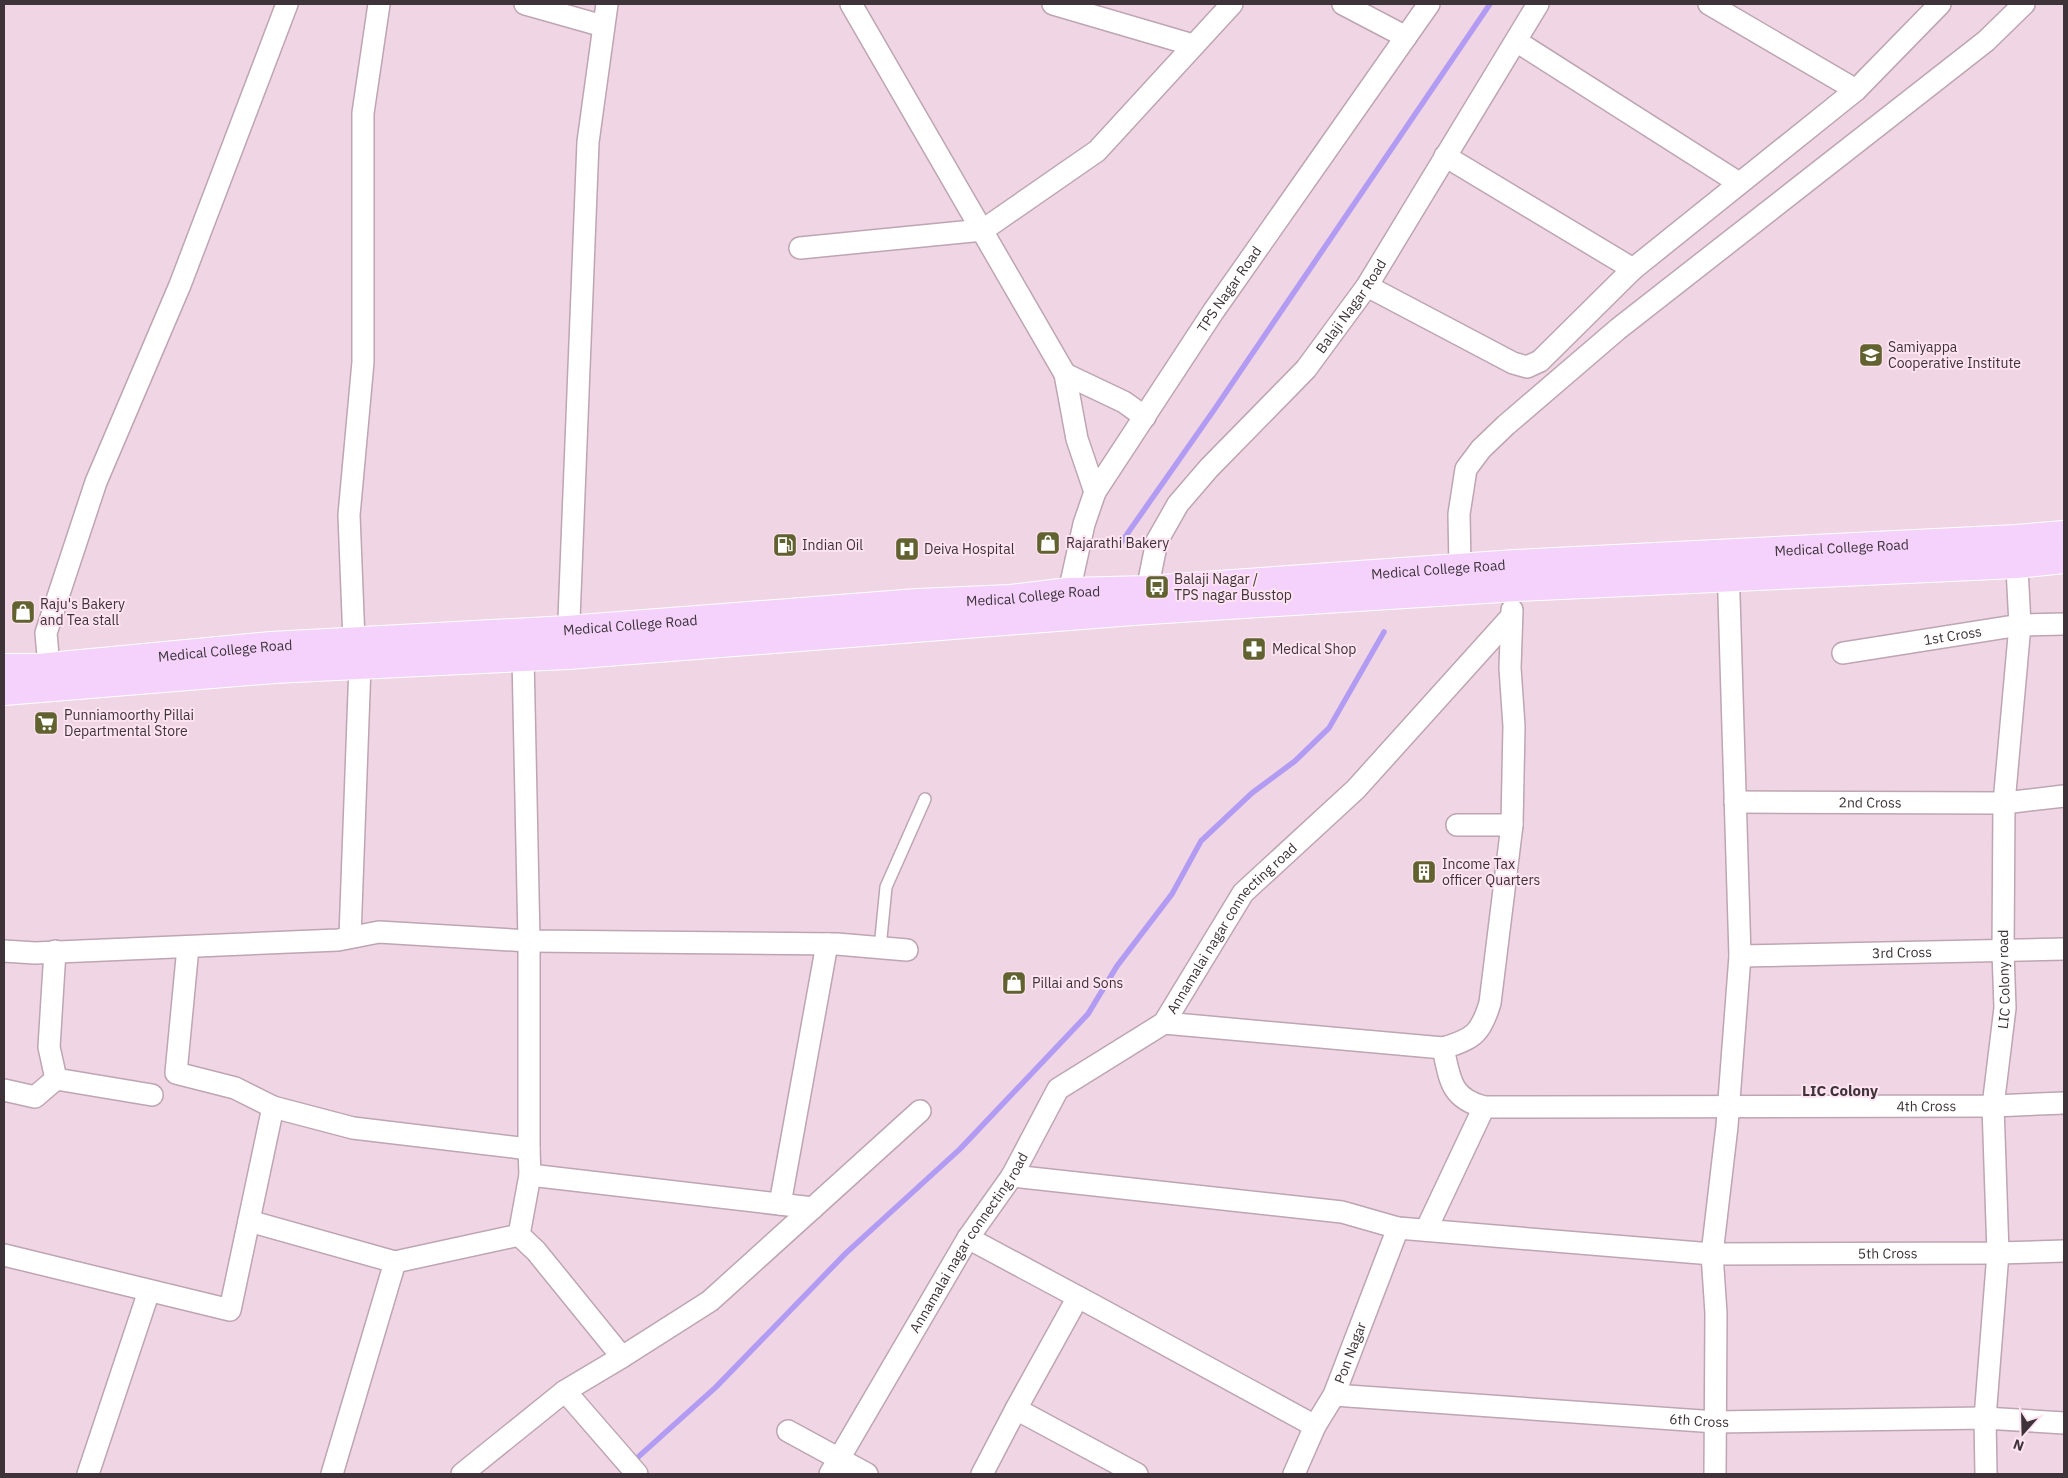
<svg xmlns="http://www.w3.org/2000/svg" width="2068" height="1478" font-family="'IBM Plex Sans',sans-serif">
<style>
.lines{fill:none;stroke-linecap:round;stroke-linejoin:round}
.stream{stroke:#b29bf3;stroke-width:5.5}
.lane-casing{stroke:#bea5b2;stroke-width:14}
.street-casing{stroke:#bea5b2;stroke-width:24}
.primary-casing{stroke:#fff;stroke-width:30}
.lane{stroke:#fff;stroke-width:11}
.street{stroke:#fff;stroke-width:21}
.primary{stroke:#f4d2fc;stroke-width:28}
.labels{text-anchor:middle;stroke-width:4;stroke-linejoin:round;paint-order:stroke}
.street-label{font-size:14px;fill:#3d3338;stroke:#fee3f1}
.poi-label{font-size:14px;fill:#3d3338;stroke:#fee3f1;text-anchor:start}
.neighbourhood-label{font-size:15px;font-weight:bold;fill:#3d3338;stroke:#fee3f1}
</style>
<rect width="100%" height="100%" fill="#f0d6e4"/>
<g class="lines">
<!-- stream -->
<path class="stream" d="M1118,547L1214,410L1490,4
M637,1458L716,1387L846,1253L960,1149L1088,1014L1117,966L1172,894L1201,841L1252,793L1295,761L1329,728L1384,632"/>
<defs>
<path id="lane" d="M880,948L886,887L925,799"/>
<g id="street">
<path d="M525,4L603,26"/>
<path d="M851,4L1065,374"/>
<path d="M1053,4L1193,45"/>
<path d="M1343,4L1406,37"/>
<path d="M1709,4L1856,90"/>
<path d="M1516,41L1739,183"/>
<path d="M1445,156L1633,269"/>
<path d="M800,248L983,230L1097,151L1232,4"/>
<path d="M1367,286L1513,363L1527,367L1540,361L1633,269L1856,90L1940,4"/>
<path d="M1095,492L1077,439L1065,374L1124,402L1145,417"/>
<path d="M1460,568L1459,514L1466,469L1481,449L1506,425L1618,329L1986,41L2024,4"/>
<path id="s1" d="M1147,590L1157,541L1178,504L1209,468L1306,369L1367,286L1538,4"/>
<path id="s2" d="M1072,607L1069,592L1084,524L1095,492L1213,312L1429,4"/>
<path d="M354,641L349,515L363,362V113L379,4"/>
<path d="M568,644L588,142L607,4"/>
<path id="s3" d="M1843,653L2020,625L2064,624"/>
<path d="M49,667L46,633L96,482L180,285L287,4"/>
<path id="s4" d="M1735,802L2004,803L2064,796"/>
<path d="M1457,825H1512L1514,726L1510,668L1512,610"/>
<path d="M350,937L360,665"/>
<path d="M4,951L35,953L338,940L379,932L529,941L837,944L907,950"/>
<path d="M55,951L49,1047L56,1079L152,1095"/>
<path id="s5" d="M1740,956L2064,949"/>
<path d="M1164,1023L1443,1048C1474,1039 1481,1033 1490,1003L1512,825"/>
<path id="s6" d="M1443,1048C1450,1079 1450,1098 1484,1107L1993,1106L2064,1103"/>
<path d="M4,1090L35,1097L56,1079"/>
<path d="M273,1107L353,1128L529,1149"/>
<path d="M530,1175L813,1208"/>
<path id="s7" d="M1012,1176L1342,1212L1398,1228L1712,1254L1998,1253L2064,1251"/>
<path d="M780,1204L827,944"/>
<path d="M249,1221L395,1262"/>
<path d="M1426,1230L1484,1107"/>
<path d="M968,1238L1093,1305L1315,1426"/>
<path d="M4,1255L230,1310L273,1107L235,1088L176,1073L188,947"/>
<path d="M622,1357L710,1301L920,1111"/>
<path d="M565,1391L637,1474"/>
<path id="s8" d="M1334,1395L1716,1422L1985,1418L2064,1423"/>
<path d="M1016,1409L1078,1297"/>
<path d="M788,1431L867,1474"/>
<path d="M88,1474L149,1291"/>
<path d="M332,1474L395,1262L519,1235"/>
<path d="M462,1474L565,1391L622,1357L536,1251L519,1235L530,1175L529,1149V941L523,657"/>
<path id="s9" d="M830,1474L968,1238L1012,1176L1058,1089L1164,1023L1243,893L1356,789L1511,617"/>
<path d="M982,1474L1016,1409L1137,1474"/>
<path id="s10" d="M1294,1474L1315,1426L1334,1395L1398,1228"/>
<path d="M1715,1474L1716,1313L1712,1254L1727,1126L1740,956L1728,564"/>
<path id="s11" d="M1986,1474L1985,1418L1998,1253L1993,1106L2005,1008L2003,952L2004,803L2020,625L2016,549"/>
</g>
<g id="primary">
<path id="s12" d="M4,668H39L271,646L567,630L917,603L1010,599L1069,592L1147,590L1515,564L2016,539L2064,535"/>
<path d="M4,691L274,669L568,655L1133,611L1517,587L2016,564L2064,559"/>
</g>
</defs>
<!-- lane casing -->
<use href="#lane" class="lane-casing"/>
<!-- street casing -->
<use href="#street" class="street-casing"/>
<!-- primary casing -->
<use href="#primary" class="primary-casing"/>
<!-- lane -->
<use href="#lane" class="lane"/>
<!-- street -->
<use href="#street" class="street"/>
<!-- primary -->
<use href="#primary" class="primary"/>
</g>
<!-- icons -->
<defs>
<symbol id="university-square" viewBox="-11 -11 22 22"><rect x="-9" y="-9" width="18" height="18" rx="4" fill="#61622f" stroke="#fee3f1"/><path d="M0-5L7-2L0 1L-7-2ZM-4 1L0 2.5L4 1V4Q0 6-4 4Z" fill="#fff"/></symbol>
<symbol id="shop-square" viewBox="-11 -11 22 22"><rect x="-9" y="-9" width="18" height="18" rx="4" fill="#61622f" stroke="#fee3f1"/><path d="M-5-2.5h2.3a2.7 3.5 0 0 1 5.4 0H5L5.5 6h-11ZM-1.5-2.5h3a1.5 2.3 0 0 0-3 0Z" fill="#fff"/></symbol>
<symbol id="fuel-square" viewBox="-11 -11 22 22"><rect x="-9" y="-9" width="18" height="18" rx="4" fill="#61622f" stroke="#fee3f1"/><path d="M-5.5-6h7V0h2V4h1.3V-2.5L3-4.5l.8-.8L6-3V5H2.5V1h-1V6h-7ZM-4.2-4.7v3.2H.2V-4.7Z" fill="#fff"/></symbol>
<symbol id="hospital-square" viewBox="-11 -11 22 22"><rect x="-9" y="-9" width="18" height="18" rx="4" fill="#61622f" stroke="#fee3f1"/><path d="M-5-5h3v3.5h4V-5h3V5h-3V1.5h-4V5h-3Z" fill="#fff"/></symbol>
<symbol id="bus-square" viewBox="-11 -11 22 22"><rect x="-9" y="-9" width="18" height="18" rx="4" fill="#61622f" stroke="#fee3f1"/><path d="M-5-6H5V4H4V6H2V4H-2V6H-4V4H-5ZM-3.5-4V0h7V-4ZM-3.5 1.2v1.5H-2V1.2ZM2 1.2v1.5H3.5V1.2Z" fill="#fff"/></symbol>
<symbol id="pharmacy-square" viewBox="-11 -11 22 22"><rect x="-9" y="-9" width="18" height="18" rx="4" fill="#61622f" stroke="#fee3f1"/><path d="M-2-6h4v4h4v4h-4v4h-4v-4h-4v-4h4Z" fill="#fff"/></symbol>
<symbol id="supermarket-square" viewBox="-11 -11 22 22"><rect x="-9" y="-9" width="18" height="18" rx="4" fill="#61622f" stroke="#fee3f1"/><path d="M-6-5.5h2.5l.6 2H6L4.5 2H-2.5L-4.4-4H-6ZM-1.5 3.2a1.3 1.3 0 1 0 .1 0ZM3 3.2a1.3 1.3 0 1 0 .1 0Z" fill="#fff"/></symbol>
<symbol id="building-square" viewBox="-11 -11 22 22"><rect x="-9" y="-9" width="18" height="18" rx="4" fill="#61622f" stroke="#fee3f1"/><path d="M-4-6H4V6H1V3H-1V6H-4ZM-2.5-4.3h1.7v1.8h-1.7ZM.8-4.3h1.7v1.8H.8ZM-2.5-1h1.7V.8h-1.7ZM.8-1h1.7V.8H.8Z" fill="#fff"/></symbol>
</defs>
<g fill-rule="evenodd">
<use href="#university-square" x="1857" y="341" width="28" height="28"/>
<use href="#shop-square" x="1034" y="529" width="28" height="28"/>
<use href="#fuel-square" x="771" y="531" width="28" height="28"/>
<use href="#hospital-square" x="893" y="535" width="28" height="28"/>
<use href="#bus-square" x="1143" y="573" width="28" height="28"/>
<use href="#shop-square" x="9" y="598" width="28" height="28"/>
<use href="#pharmacy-square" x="1240" y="635" width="28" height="28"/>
<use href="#supermarket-square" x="32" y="709" width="28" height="28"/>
<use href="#building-square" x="1410" y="858" width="28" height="28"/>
<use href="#shop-square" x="1000" y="969" width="28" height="28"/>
</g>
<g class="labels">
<!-- street labels -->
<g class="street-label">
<text dy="5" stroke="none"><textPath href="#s2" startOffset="362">TPS Nagar Road</textPath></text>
<text dy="5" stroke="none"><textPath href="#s1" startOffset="356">Balaji Nagar Road</textPath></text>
<text dy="5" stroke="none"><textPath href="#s12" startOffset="1842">Medical College Road</textPath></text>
<text dy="5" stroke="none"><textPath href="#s12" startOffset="1438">Medical College Road</textPath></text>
<text dy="5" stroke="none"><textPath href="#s12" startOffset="1032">Medical College Road</textPath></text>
<text dy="5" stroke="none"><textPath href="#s12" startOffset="628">Medical College Road</textPath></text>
<text dy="5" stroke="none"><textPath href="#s3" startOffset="111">1st Cross</textPath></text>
<text dy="5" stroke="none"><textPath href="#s12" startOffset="222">Medical College Road</textPath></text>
<text dy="5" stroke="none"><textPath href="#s4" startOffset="135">2nd Cross</textPath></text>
<text dy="5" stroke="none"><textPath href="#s9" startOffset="690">Annamalai nagar connecting road</textPath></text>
<text dy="5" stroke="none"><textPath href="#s5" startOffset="162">3rd Cross</textPath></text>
<text dy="5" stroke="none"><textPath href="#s11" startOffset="496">LIC Colony road</textPath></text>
<text dy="5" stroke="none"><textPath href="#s6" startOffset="520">4th Cross</textPath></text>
<text dy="5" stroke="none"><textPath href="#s9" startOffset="270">Annamalai nagar connecting road</textPath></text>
<text dy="5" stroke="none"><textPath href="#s7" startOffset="881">5th Cross</textPath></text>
<text dy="5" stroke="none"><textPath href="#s10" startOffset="134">Pon Nagar</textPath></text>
<text dy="5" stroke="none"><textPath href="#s8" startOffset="366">6th Cross</textPath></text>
</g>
<!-- poi labels -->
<g class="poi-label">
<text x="1888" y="352">Samiyappa<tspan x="1888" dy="16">Cooperative Institute</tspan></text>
<text x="1066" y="548">Rajarathi Bakery</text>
<text x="802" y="550">Indian Oil</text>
<text x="924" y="554">Deiva Hospital</text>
<text x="1174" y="584">Balaji Nagar /<tspan x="1174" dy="16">TPS nagar Busstop</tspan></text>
<text x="40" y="609">Raju's Bakery<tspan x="40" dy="16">and Tea stall</tspan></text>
<text x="1272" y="654">Medical Shop</text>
<text x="64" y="720">Punniamoorthy Pillai<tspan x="64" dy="16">Departmental Store</tspan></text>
<text x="1442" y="869">Income Tax<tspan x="1442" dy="16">officer Quarters</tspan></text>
<text x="1032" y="988">Pillai and Sons</text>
</g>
<!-- neighbourhood labels -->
<g class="neighbourhood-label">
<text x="1840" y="1096">LIC Colony</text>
</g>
</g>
<!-- border -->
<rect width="2068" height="1478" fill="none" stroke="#3d3338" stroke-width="10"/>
<!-- north arrow -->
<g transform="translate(2023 1433) rotate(200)" stroke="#fee3f1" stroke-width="4" paint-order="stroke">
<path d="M0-4L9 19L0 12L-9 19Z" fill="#3d3338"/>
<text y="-8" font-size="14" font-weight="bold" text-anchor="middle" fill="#3d3338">N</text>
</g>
</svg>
